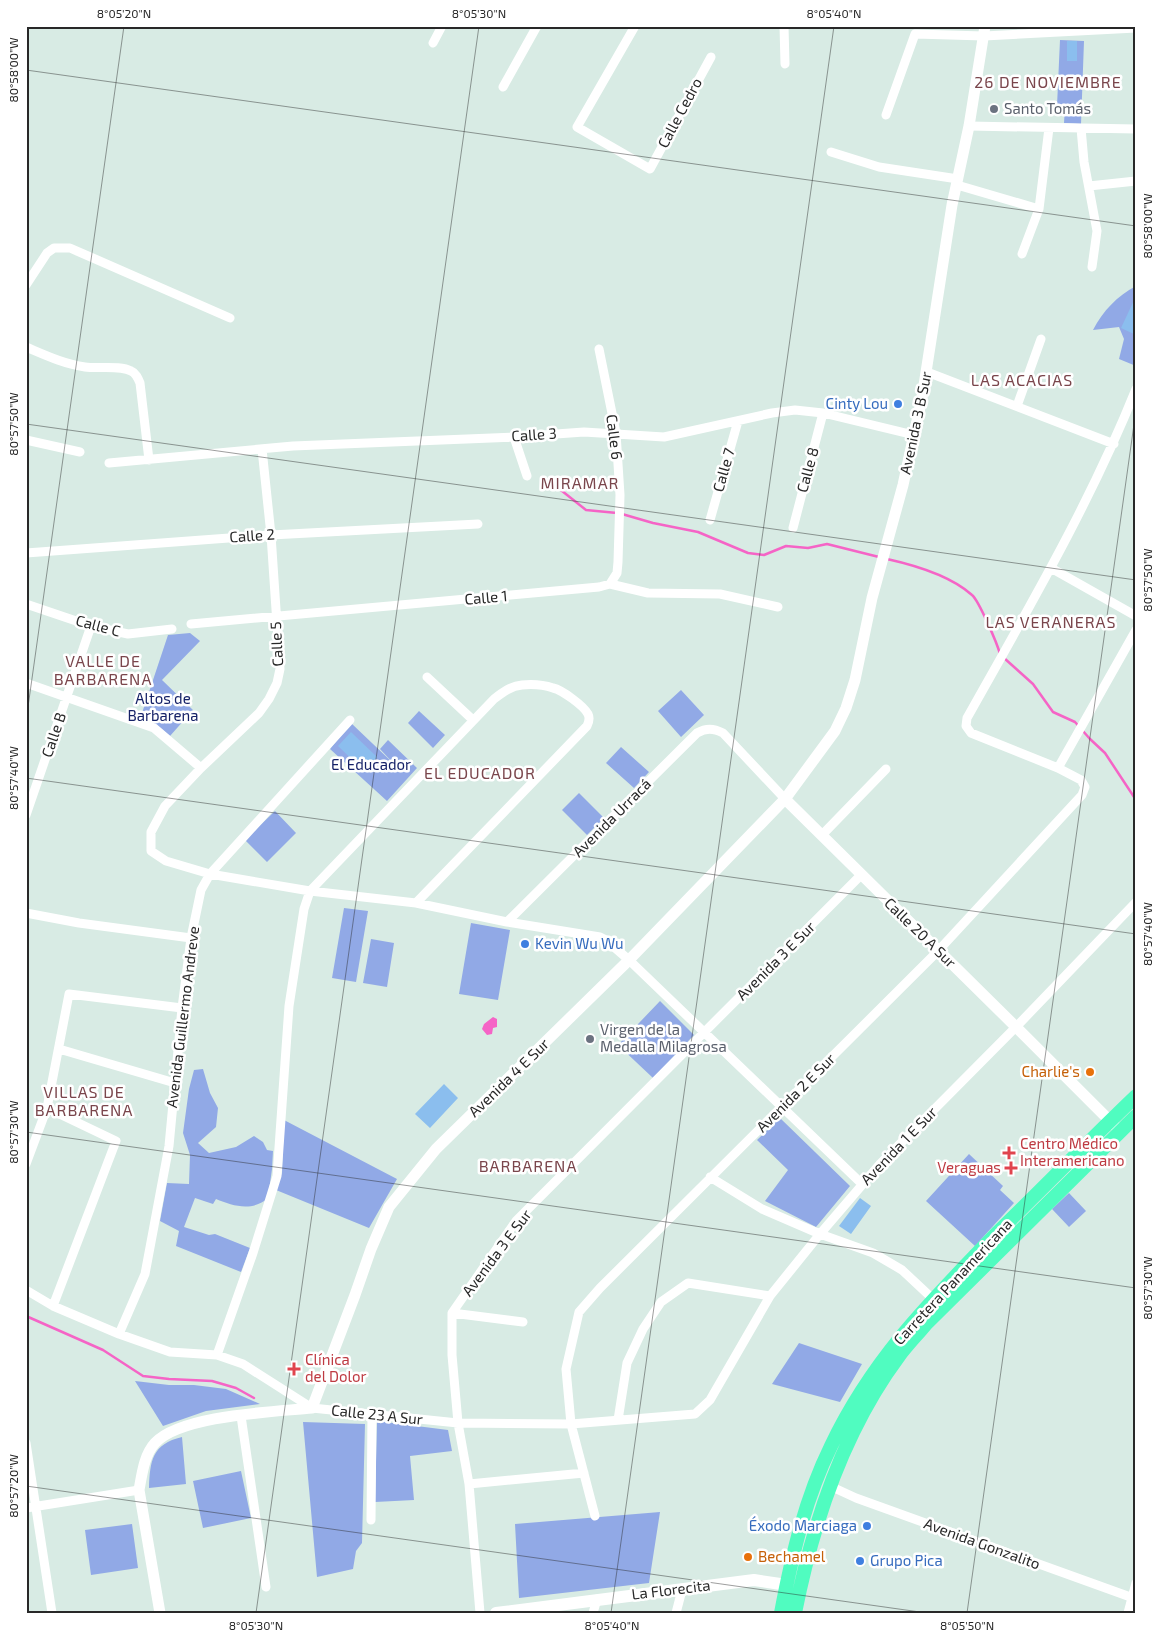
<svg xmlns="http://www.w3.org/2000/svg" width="1162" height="1639" font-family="'Exo 2',sans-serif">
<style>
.green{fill:#91a9e6}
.pitch{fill:#8bbeee}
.water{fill:#f564c6}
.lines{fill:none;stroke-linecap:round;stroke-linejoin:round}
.stream{stroke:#f564c6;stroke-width:2.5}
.minor{stroke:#fff;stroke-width:9}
.tertiary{stroke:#fff;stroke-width:11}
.secondary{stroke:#fff;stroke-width:12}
.trunk{stroke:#50fcc0;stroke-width:14}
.ticks{fill:none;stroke:#282828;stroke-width:1;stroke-opacity:0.45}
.worship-dot{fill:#6b7280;stroke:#fff;stroke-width:2}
.shop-dot{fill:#3f7fe0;stroke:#fff;stroke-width:2}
.food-dot{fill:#e8710a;stroke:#fff;stroke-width:2}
.health-dot{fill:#e0444e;stroke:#fff;stroke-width:2}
.labels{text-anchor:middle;stroke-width:5;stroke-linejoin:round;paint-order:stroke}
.worship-label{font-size:15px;fill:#5b616d;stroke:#fff;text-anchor:start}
.street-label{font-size:15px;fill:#282828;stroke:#fff}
.shop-label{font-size:15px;fill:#366cbe;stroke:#fff;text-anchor:end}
.park-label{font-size:15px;fill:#152167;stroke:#fff}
.food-label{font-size:15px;fill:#c56008;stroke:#fff;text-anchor:end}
.health-label{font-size:15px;fill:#be3a42;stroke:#fff;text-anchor:start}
.neighbourhood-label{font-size:16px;letter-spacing:1px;fill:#7a464c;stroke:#fff}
.neatline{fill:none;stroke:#282828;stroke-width:2}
.ticks-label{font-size:12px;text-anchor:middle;fill:#282828}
</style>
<rect width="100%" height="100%" fill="#d8ebe4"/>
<!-- green -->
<path class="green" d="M1060,40L1084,41L1081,124L1064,123L1065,106H1057Z
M1136,286V366L1119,359L1124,339L1119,327L1093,330C1103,311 1117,296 1136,286Z
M190,633L200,641L162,680L193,710L170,736L158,726L141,716L168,635Z
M681,690L704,715L681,737L658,711Z
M419,711L445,735L433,748L408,723Z
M351,723L394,764L380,749L388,740L417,768L387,801L330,749Z
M621,747L649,772L634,788L606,763Z
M579,793L604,818L587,835L562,810Z
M275,811L296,833L267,862L245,840Z
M344,908L368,911L356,982L332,978Z
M471,923L510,930L498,1000L459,994Z
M371,939L394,943L387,987L363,983Z
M660,1001L694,1035L653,1078L618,1045Z
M203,1069L210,1093L218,1108L216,1127L198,1143L209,1153L236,1147L254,1136L263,1142L267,1150L273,1151L272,1169L268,1198C252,1212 233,1206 216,1199L213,1204L195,1198L184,1227L209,1235L215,1234L250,1248L241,1272L176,1246L179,1231L160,1221L167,1183L189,1184L190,1155L183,1133L189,1089L194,1070Z
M780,1118L850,1186L816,1227L765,1201L788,1170L757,1140Z
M284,1120L397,1179L369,1228L276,1190L282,1173Z
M969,1154L1003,1186L1000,1190L1014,1203L975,1246L926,1201Z
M1069,1193L1086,1211L1069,1227L1052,1209Z
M799,1343L862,1364L840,1402L772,1384Z
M135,1381L169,1385H194L226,1389L260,1404L206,1411L163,1426Z
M377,1421L448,1430L452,1451L410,1456L414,1500L375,1502Z
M303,1422L365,1424L362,1543L356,1551L353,1569L317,1577Z
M182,1437L186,1484L149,1488C150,1461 152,1444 182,1437Z
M241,1471L251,1518L203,1528L193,1481Z
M660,1512L649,1583L519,1598L515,1524Z
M132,1524L138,1568L91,1575L85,1530Z"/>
<!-- pitch -->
<path class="pitch" d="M1067,41H1077V61H1067Z
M1136,296V335L1121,328Z
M351,732L377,757L364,771L338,746Z
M444,1084L458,1098L430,1128L415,1114Z
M860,1198L871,1206L851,1234L839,1226Z"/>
<!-- water -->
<path class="water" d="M493,1017L497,1019V1027L493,1028L492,1034L487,1035L482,1029L484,1024Z"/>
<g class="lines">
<!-- stream -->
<path class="stream" d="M557,487L586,510L617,513
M622,514L653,523L698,532L748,553L764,555L786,546L808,548L827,544L879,557
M887,559C914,565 951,576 972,595C979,601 997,643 1000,654
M1004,658L1033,684L1053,712L1075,722L1090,739L1105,753L1136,800
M26,1316L103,1350L143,1376L169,1379L212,1381L236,1388L254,1398"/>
<!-- minor -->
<path class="minor" d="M635,26L577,127L650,169L711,57
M784,26L785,64
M433,43L442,26
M503,87L537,26
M886,115L915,34L984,36L1136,28
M969,126L1136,129
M1081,128L1084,162L1097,231L1092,267
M831,152L879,167L958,179
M957,185L1039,209
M1089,186L1136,181
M1022,254L1039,209L1049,128
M26,285L47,253L54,248H70L230,318
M26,347C45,355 64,364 85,367C98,369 120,365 131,371C136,373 138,378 140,383L149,460
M599,349L616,433L620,495L618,562L617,573L610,584
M927,372L1114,444
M1017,406L1041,339
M514,437L527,476
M26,440L80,452
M262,449L271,535L280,669L277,683L269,699L259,713L201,768L165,806L151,832V851L166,861L210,874L310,891L416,903L507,922L600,937L606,940L629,960L862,1184
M109,463L293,446L514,437L584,432L664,437L772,413L795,410L823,413L914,435
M710,520L738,421
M793,528L823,413
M26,553L271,535L478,524
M1051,568L1136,616
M26,604L91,626L128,634L172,629
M191,624L599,587L610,584L648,593L720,594L778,607
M427,677L473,720
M26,683L154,728L201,768
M1058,768L1136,630
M26,815L91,626
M822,835L886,769
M26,913L79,923L191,938
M507,922L697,733C706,728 713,728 723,733L785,799
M59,1049L175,1083
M47,1108L116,1141L53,1306
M26,1164L47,1108L69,994L182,1008
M710,1177L762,1209L820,1234L873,1253L902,1270L933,1299
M26,1290L53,1306L119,1334L170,1352L217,1355L243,1364L312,1408L458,1423L571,1424L695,1414L710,1400L770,1296L820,1234L880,1164L1016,1027L1136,902
M452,1313L523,1322
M119,1334L145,1274L169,1146L182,1008L191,938L201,890L210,874L350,720
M217,1355L253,1253L277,1176L289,1006L304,909L310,891L494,699C503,692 511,686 522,685C532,684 544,685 553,688C562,690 584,706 588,714C590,718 589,722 587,726L416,903
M241,1416L266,1587
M618,1420L627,1363L643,1329L661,1302L688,1283L770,1296
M26,1443L52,1613
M469,1484L584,1473
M830,1486L856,1498L1136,1599
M26,1508L139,1490
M595,1516L571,1424L566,1369L579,1312L600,1288L938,951L1082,795L1085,787L1081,780L1058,768L971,733L966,726L967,718C1027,611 1090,504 1136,389
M371,1520L372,1415
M480,1613L469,1484L458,1423L452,1355V1313L516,1221L861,875
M593,1613L597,1599
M676,1613L682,1590
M1128,1613L1136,1583"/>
<!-- tertiary -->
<path class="tertiary" d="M785,799L1016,1027L1120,1131
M160,1613L139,1490C142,1474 144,1455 155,1443C181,1415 274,1412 312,1408L355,1295L371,1249L389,1207L436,1149L629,960L785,799L835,731L846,708L855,680L872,598L903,485L922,398L952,205L969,126L985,26"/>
<!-- secondary -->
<path class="secondary" d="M496,1613L754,1580L787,1585"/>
<!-- trunk -->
<path class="trunk" d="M781,1613C792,1555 805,1499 831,1446C873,1358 931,1301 998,1232C1044,1187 1089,1141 1136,1096
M795,1613C813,1522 843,1431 899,1356C907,1345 917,1335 926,1324L1136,1116"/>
</g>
<!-- ticks -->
<path class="ticks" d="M26,70L1136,226M26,424L1136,580M26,721L124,26M26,778L1136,934M26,1132L1136,1288M26,1486L927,1613M256,1613L479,26M611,1613L834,26M967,1613L1136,410"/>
<!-- markers -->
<g class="worship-dot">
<circle cx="994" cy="109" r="5"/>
<circle cx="590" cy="1039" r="5"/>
</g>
<g class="shop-dot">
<circle cx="898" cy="404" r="5"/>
<circle cx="525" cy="944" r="5"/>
<circle cx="867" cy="1526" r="5"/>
<circle cx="860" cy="1561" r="5"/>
</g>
<g class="food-dot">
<circle cx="1090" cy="1072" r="5"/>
<circle cx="748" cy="1557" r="5"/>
</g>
<g class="health-dot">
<path d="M1006.5 1145.5h5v5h5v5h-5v5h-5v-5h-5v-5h5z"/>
<path d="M1008.5 1160.5h5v5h5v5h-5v5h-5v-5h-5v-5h5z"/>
<path d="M291.5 1361.5h5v5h5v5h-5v5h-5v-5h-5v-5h5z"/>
</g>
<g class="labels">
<!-- worship labels -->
<g class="worship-label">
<text x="1004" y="114">Santo Tomás</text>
<text x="600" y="1035">Virgen de la<tspan x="600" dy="17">Medalla Milagrosa</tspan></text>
</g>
<!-- street labels -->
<g class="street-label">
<text transform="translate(680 113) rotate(-62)" y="5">Calle Cedro</text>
<text transform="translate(916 423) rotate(-78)" y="5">Avenida 3 B Sur</text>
<text transform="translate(534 435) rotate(-4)" y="5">Calle 3</text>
<text transform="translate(614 437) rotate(83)" y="5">Calle 6</text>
<text transform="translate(724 470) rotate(-74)" y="5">Calle 7</text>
<text transform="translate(808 470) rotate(-75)" y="5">Calle 8</text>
<text transform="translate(252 536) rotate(-4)" y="5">Calle 2</text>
<text transform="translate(486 598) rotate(-5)" y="5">Calle 1</text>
<text transform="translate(98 626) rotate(15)" y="5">Calle C</text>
<text transform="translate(277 644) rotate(-93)" y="5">Calle 5</text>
<text transform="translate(54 735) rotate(-71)" y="5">Calle B</text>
<text transform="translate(612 818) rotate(-45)" y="5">Avenida Urracá</text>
<text transform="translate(920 933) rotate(44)" y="5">Calle 20 A Sur</text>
<text transform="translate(776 961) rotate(-45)" y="5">Avenida 3 E Sur</text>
<text transform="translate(183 1017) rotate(-83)" y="5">Avenida Guillermo Andreve</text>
<text transform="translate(509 1078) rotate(-44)" y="5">Avenida 4 E Sur</text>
<text transform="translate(796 1093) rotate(-45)" y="5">Avenida 2 E Sur</text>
<text transform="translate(899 1146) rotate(-46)" y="5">Avenida 1 E Sur</text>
<text transform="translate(497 1253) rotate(-53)" y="5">Avenida 3 E Sur</text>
<text transform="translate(953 1282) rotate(-47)" y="5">Carretera Panamericana</text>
<text transform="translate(377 1415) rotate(6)" y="5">Calle 23 A Sur</text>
<text transform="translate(982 1544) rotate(20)" y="5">Avenida Gonzalito</text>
<text transform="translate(671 1590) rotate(-7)" y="5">La Florecita</text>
</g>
<!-- shop labels -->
<g class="shop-label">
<text x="888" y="409">Cinty Lou</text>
<text x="535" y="949" text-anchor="start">Kevin Wu Wu</text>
<text x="857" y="1531">Éxodo Marciaga</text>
<text x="870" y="1566" text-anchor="start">Grupo Pica</text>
</g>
<!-- park labels -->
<g class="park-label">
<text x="163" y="704">Altos de<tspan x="163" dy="17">Barbarena</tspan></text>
<text x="371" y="770">El Educador</text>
</g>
<!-- food labels -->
<g class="food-label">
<text x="1080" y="1077">Charlie's</text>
<text x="758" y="1562" text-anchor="start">Bechamel</text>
</g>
<!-- health labels -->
<g class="health-label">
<text x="1020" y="1149">Centro Médico<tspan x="1020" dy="17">Interamericano</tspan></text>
<text x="1001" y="1173" text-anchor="end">Veraguas</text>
<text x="305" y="1365">Clínica<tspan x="305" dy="17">del Dolor</tspan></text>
</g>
<!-- neighbourhood labels -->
<g class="neighbourhood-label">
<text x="1048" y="88">26 DE NOVIEMBRE</text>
<text x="1022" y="386">LAS ACACIAS</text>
<text x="580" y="489">MIRAMAR</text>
<text x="1051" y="628">LAS VERANERAS</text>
<text x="103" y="667">VALLE DE<tspan x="103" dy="18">BARBARENA</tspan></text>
<text x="480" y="779">EL EDUCADOR</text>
<text x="84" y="1098">VILLAS DE<tspan x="84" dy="18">BARBARENA</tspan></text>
<text x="528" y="1172">BARBARENA</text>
</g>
</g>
<!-- border -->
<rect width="1162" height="1639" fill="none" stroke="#ffffff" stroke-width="55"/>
<rect x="28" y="28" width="1106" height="1584" class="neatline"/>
<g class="ticks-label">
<text x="124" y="18">8°05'20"N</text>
<text x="479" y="18">8°05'30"N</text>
<text x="834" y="18">8°05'40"N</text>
<text transform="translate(14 70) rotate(-90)" y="4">80°58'00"W</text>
<text transform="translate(1148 226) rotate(-90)" y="4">80°58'00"W</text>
<text transform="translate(14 424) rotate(-90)" y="4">80°57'50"W</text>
<text transform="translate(1148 580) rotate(-90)" y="4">80°57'50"W</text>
<text transform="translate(14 778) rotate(-90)" y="4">80°57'40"W</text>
<text transform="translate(1148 934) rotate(-90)" y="4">80°57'40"W</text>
<text transform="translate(14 1132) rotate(-90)" y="4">80°57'30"W</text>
<text transform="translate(1148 1288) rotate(-90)" y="4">80°57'30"W</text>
<text transform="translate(14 1486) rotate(-90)" y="4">80°57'20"W</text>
<text x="256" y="1630">8°05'30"N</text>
<text x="612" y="1630">8°05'40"N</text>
<text x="967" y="1630">8°05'50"N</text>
</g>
</svg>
